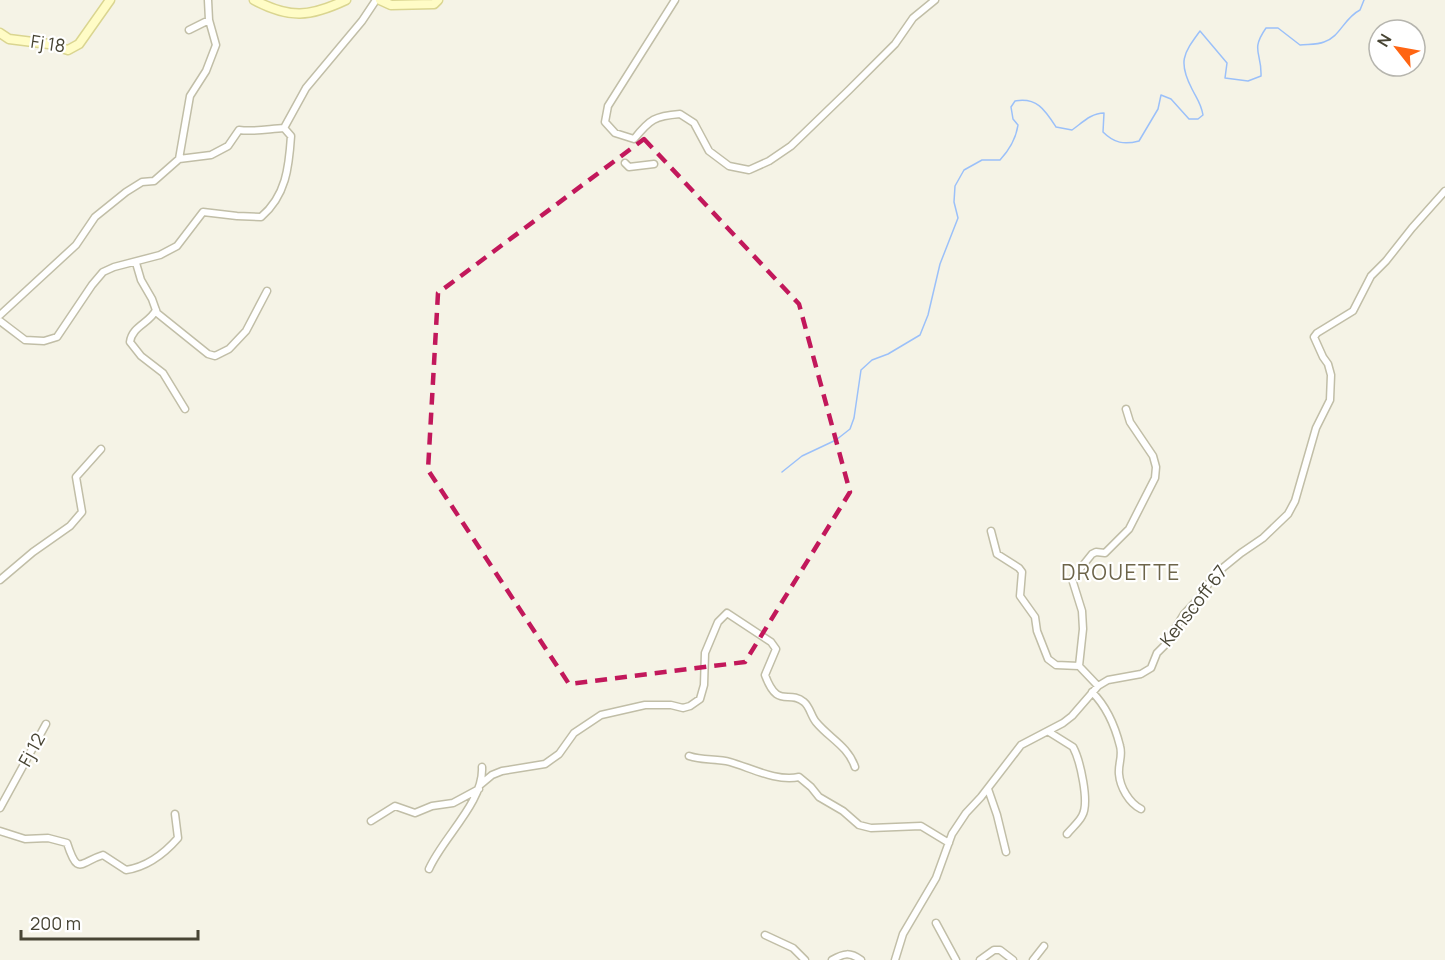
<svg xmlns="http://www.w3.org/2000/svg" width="1445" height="960" font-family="Manrope,sans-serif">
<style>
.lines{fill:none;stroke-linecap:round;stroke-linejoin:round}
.stream{stroke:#9bc0f9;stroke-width:1.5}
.street-casing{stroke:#c1bea7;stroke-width:9}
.secondary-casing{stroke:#dad590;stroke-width:11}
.street{stroke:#fff;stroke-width:6}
.secondary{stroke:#fffcc6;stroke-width:8}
.marked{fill:none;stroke:#c2185b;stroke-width:4.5;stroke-dasharray:12 8;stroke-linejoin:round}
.labels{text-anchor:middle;stroke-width:4.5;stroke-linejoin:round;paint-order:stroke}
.street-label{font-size:18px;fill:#484534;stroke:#fff}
.quarter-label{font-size:21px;letter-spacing:1.5px;fill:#6d654a;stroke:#fff}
</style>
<rect width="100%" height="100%" fill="#f5f3e6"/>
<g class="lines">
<!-- stream -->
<path class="stream" d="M782,472L802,456L836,440L850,429L854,418L861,370L872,360L888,354L920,335L928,315L940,264L958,218L954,202L955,186L964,170L982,160H1000C1010,149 1016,139 1018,125L1013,119L1011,107L1015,101C1037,97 1045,110 1056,127L1072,130C1082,123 1091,113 1104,113L1103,132C1114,143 1124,145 1139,141L1158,109L1161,95L1171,99L1189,119H1198L1203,115C1201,103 1197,99 1192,89C1178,62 1183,54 1200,31L1227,63L1225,78L1248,81L1261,76C1262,52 1250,51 1266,28H1278L1300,45C1307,44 1317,45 1324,42C1340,37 1344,18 1360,10L1364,0"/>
<defs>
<path id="street" d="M675,0L608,106L605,122L615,133L634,139C650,119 655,116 680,114L694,123L709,151L729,166L749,170L769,161L791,146L849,90L895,44L913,18L935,0
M189,30L209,20L208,0
M179,159L190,96L206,71L216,45L209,20
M179,159L211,155L228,146L239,130C255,132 268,129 284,128
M625,163L629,167L654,164
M136,263L141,280L152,299L157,313L208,354L215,356L229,349L246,331L267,291
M156,310C150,323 132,326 130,342L141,356L163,373L185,409
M0,315L76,245L95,217L126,192L142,182L154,181L179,159
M0,321L25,340L44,341L57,337L92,285L103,272L114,267L160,255L177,246L203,212L237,216L261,217C286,196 289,167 291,136L284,128L306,88L362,21L376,0
M991,531L997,554L1019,568L1022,572L1020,596L1035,617L1037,631L1048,659L1056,665L1079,666
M0,580L33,552L70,526L82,512L76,477L101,449
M1098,686L1079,666L1083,629L1082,611L1072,579L1092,554L1096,552L1105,553L1129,529L1155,478L1156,467L1153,456L1130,422L1126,409
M1092,692C1106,706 1115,726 1120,746C1123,756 1118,764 1119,774C1120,787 1129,803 1141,809
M1049,732L1073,747C1080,760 1090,803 1082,816C1079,822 1072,828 1067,834
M689,756C703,761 717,758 730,762C751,768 777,782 799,777L811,787L819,797L843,811L859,825L871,828L921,826L949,843
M480,785L492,775L502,771L545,764L559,754L574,733L601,715L645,705H671L683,708L690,706L700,699L704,685L705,653L718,622L727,613L771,642L776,649L765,675C778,710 788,689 804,702C810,707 811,716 816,722C829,738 848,746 855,767
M988,789L997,815L1006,852
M0,808L46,724
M371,821L395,806L415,813L432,806L453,803L479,789
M0,831L25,839L48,838L67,843C78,877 80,862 103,855L126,870C146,867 164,854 178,838L175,814
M429,869C443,837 484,802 482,767
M936,923L956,960
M765,935L793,948L805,960
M832,960C844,953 850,952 861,960
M895,960L903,934L936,878L952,834L966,813L981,797L1021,745L1063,723L1072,716L1098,686L1108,680L1141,674L1151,668L1157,653L1165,645L1184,614L1201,596L1214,575L1241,553L1263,538L1288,514L1295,501L1316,428L1330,400L1331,375L1328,364L1323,357L1314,337L1317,333L1353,311L1371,276L1386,261L1412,228L1445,191
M980,960L994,950H1000L1013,960
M1033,960L1044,946"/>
<path id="secondary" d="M254,0C290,19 310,17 346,0
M380,0L391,5L434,4L438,0
M0,33L9,39L49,44L68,50L79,44L110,0"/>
</defs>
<!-- street casing -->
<use href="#street" class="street-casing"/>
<!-- secondary casing -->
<use href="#secondary" class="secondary-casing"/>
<!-- street -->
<use href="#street" class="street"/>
<!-- secondary -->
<use href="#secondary" class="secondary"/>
</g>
<!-- marked area -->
<path class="marked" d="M644,139L799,304L850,492L745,662L569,684L428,470L438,293Z"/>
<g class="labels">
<!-- street labels -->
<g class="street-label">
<text transform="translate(48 44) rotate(8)" y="6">Fj 18</text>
<text transform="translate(1194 606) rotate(-52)" y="6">Kenscoff 67</text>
<text transform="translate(32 750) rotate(-61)" y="6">Fj 12</text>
</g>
<!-- quarter labels -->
<g class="quarter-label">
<text x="1121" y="580">DROUETTE</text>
</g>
</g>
<!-- north arrow -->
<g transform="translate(1397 48) rotate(301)"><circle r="28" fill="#ffffff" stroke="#b6b5ae" stroke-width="1.5"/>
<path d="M0-4.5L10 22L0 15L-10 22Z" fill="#ff6513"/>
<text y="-9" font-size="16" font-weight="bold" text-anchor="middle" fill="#484534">N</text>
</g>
<!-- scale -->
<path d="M21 930v9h177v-9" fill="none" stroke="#484534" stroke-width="3"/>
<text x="30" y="930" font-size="18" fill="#484534" stroke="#ffffff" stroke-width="4.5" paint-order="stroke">200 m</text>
</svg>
